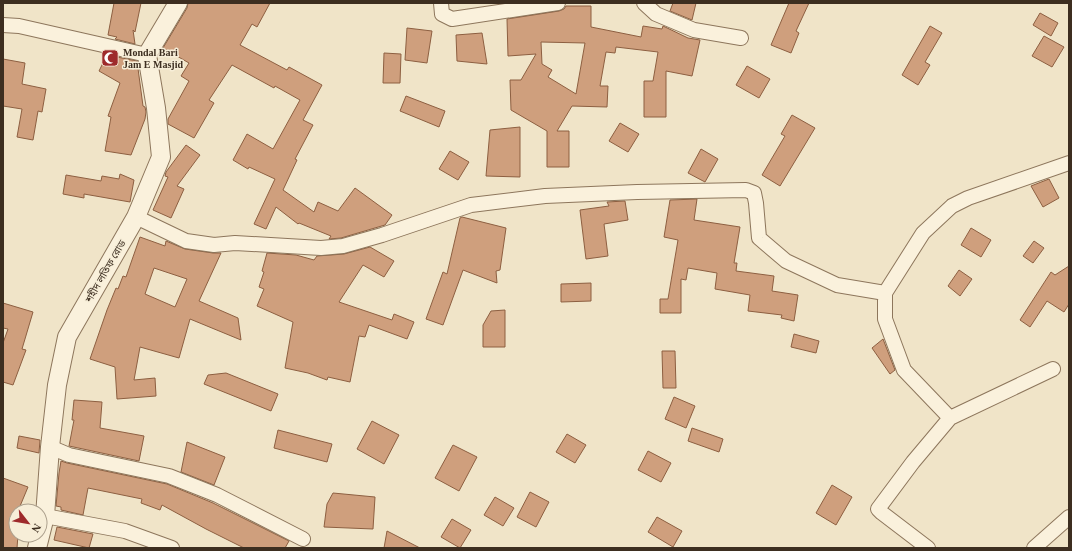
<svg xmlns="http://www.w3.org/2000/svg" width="1072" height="551" font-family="'Times New Roman','Noto Sans Bengali',serif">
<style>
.building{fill:#cf9f7d;stroke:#8d5f41;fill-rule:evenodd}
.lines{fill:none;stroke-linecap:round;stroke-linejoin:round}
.minor-casing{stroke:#8d765c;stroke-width:16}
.tertiary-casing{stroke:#8d765c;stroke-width:20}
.minor{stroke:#faf1dc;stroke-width:14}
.tertiary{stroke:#faf1dc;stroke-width:18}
.labels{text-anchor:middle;stroke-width:3;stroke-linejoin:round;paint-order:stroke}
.poi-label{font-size:10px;font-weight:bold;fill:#3d2e20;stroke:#f7eed8;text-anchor:start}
.street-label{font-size:10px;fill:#3d2e20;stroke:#f7eed8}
</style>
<rect width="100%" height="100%" fill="#f0e4c8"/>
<!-- building -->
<path class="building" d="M114,3H141L135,32L133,30L135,44L115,39L117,37L108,35Z
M188,3H270L257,27L252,24L240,45L287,70L289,67L322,85L303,120L313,125L295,159L297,160L283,190L314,212L318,202L338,211L355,188L392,215L385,225L341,238L329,239L331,236L299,223L298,224L276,207L266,229L254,224L275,179L249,167L248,169L233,160L247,134L273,149L300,100L275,86L274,88L232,65L209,100L214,103L194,138L168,124V119L189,81L181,76L189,63L163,48L187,8Z
M673,3H696L692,20L670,11Z
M789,3H809L796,31L799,33L791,53L771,45Z
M566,6H591V27L641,37L643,26L662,29L663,26L688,38L700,40L692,76L666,71V117H644V81H653L658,52L616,47L615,53L606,52L600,86H608L607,107L572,106L557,131H569V167H547V131L511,110L510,80H521L536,54L508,56L507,19L559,11L564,9ZM541,42L585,43L576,94L548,77L552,70L542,64Z
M1040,13L1058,23L1051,36L1033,25Z
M930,26L942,33L925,62L930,65L918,85L902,75Z
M407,28L432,31L427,63L405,60Z
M482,33L487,64L457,61L456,35Z
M1044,36L1064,47L1052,67L1032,56Z
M384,53L401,54L400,83H383Z
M107,55L137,61L143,106L145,107L146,112L145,119L131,155L105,151L111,117L108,116L120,83L99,71Z
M3,59L25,63L22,84L46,89L42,112L38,111L33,140L17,137L22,109L3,106Z
M747,66L770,79L759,98L736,85Z
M406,96L445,111L439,127L400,111Z
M792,115L815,128L780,186L762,175L785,136L781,134Z
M620,123L639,134L628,152L609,141Z
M520,127V177L486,176L490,130Z
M186,145L200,155L177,186L184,189L171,218L153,210L168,177L165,176L166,172Z
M701,149L718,159L705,182L688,173Z
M450,151L469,162L458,180L439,169Z
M120,174L134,180L130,202L84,194V198L63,194L66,175L101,181L102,176L119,179Z
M1049,179L1059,198L1043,207L1031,186Z
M697,199L694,220L740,227L734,263H737L736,271L774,276L772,291L798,295L794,321L781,318L782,315L748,311L750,295L715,289L717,273L688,268L686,280L681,279V313H660V299H668L678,240L664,237L670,200Z
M625,201L628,220L604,224L608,256L586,259L580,210L609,206L607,202Z
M462,217L506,228L500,270L496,271L497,283L463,270L443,325L426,319L443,272L447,274L460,218Z
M971,228L991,240L981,257L961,245Z
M140,237L165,246L166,241L185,249L213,253H221L199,301L238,318L241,340L190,319L179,358L140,347L134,380L155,378L156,396L117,399L115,367L90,359L107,310L116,288L118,289L123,276L126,277ZM154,268L187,279L175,307L145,294Z
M1034,241L1044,248L1033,263L1023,256Z
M370,247L394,261L384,277L363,265L339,302L392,320L394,314L414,322L407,339L369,325L365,337L359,336L350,382L328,377L327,380L308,373L285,368L293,322L257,306L264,289L259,287L264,272L262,271L267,253L296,255L314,260L317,256L344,254Z
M1069,266V304L1064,312L1047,301L1030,327L1020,320L1051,272L1055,275Z
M959,270L972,279L960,296L948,286Z
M591,283V301L561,302V284Z
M3,303L33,312L22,349L26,350L13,385L3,382V343L8,329L3,328Z
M505,310V347H483V325L491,311Z
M794,334L819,341L816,353L791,347Z
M883,339L895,370L890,374L872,348Z
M662,351H675L676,388H663Z
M226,373L278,394L271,411L204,384L208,375Z
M674,397L695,406L686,428L665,419Z
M74,400L102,402L100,428L144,436L139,461L69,446L74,420H72Z
M372,421L399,435L384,464L357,449Z
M692,428L723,439L719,452L688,441Z
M278,430L332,444L327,462L274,448Z
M567,434L586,445L575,463L556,452Z
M19,436L40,440L39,453L17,448Z
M187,442L225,457L214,485L181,472Z
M453,445L477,457L459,491L435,478Z
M648,451L671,463L661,482L638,470Z
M61,461L67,463L167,484L213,503L289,541L285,548H244L206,529L162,505L160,510L141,503L142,499L88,488L83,515L61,510V507L56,506L59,473Z
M3,478L28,487L18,511H16V535H18L17,548H3Z
M832,485L852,497L836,525L816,513Z
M530,492L549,502L536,527L517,517Z
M333,493L375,497L373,529L324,527L327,504Z
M495,497L514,508L503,526L484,515Z
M657,517L682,531L673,547L648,532Z
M452,519L471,530L460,548L441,537Z
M57,527L93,534L89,548L54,540Z
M387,531L420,548H384Z"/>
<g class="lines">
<defs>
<path id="minor" d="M441,3L442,14L452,19L558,3
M644,3L656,14L694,30L741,38
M3,25L19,26L147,55
M136,217L186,241L214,245L235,243L321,248L343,246L382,235L471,205L545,196L637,192L746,190L754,193L756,203L759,238L786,261L837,285L885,293L923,233L952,206L968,198L1069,163
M885,293V319L904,370L950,418L913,462L878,509L882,513L928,548
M950,418L1053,369
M50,447L69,455L169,476L217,495L303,539
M45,516L125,531L172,548
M1034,548L1069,517"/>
<path id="tertiary" d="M37,548L45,516L50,447L57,385L67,337L136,217L161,157L156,108L147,55L178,3"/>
</defs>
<!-- minor casing -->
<use href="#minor" class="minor-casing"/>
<!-- tertiary casing -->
<use href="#tertiary" class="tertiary-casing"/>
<!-- minor -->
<use href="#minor" class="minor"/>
<!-- tertiary -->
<use href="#tertiary" class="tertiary"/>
</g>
<!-- icons -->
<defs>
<symbol id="mosque-square" viewBox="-11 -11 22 22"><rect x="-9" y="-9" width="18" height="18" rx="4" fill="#9e2a2b" stroke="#f7eed8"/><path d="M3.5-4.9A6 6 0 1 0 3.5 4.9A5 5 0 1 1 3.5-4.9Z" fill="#fff"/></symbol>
</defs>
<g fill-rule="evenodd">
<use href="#mosque-square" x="100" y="48" width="20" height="20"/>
</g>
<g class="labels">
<!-- poi labels -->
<g class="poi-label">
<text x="123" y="56">Mondal Bari<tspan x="123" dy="12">Jam E Masjid</tspan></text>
</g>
<!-- street labels -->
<g class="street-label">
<text transform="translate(105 271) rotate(-60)" y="4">শহীদ লতিফ রোড</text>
</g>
</g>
<!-- border -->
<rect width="1072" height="551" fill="none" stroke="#3d2e20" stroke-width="8"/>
<!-- north arrow -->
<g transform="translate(28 523) rotate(121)"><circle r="19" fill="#f7eed8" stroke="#ada18e"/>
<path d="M0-3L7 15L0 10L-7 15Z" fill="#9e2a2b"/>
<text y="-6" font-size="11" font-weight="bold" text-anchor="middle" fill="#3d2e20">N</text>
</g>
</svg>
